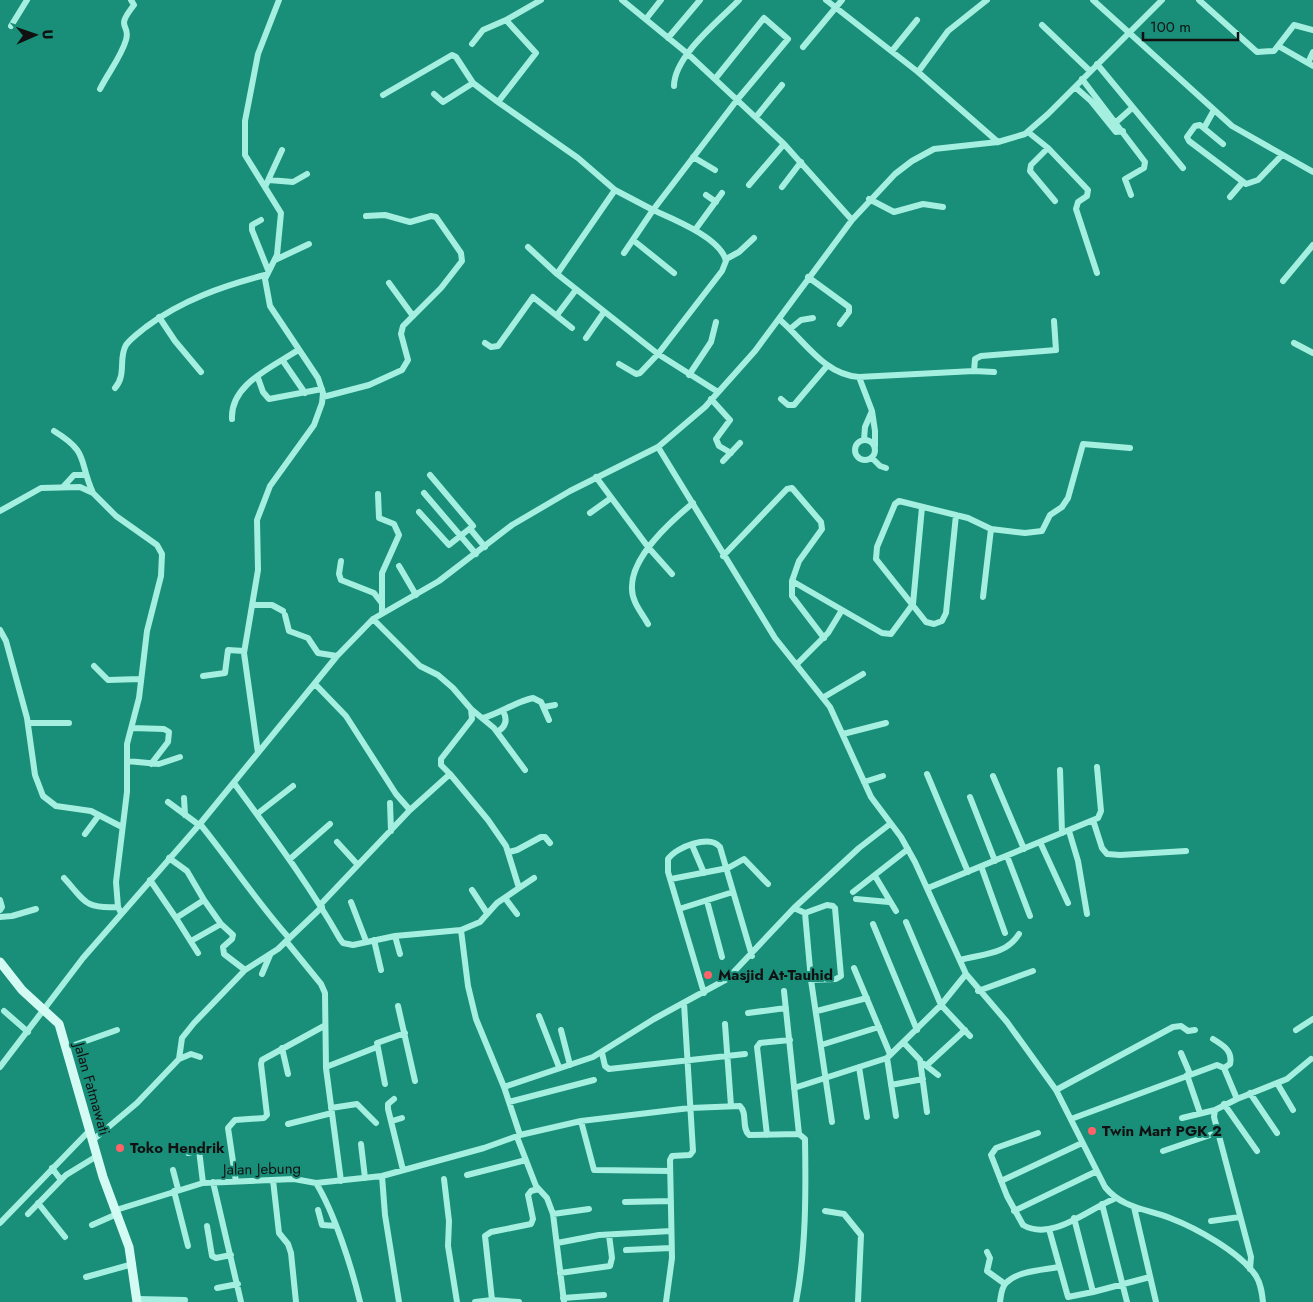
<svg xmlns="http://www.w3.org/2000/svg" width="1313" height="1302" font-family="Jost,sans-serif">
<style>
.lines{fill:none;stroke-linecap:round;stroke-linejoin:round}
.street{stroke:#a5efe0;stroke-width:6}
.secondary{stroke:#d3faf3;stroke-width:9}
.poi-dot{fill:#ff6368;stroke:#198e79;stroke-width:2}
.labels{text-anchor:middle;stroke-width:4;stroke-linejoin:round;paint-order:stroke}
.poi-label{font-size:15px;font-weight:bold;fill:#111;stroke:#198e79;text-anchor:start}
.street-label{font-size:15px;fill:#111;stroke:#198e79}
</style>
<rect width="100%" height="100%" fill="#198e79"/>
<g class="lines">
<!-- street -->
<path class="street" d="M541,0L506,20L536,53L498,102L578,158L615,190L557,274L658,354L718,392
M622,0L688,54L784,144L852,220
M826,0L918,72L998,142
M1093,0L1232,126L1313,172
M1199,0L1257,52L1274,51L1294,25L1313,30
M646,19L661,0
M1042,25L1090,71
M11,26L27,0
M668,38L700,0
M472,44L483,30L506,20
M803,47L842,0
M1280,47L1313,66
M892,51L917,20
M1308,63L1313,52
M1097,64L1183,168
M918,72L948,31L987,0
M1082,79L1145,162L1144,168L1125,179L1131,195
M674,86C674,56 719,21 739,0
M1075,87L1091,101L1116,132L1123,131
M100,89C108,73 121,57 126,40C131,23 114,30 134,5L131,0
M434,94L443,102L473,83
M383,95L452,55L456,57L473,83L498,102
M756,117L782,85
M1114,124L1132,108
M1204,128L1214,110
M1028,132L1048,148L1088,190L1087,196L1078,202L1076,209L1097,273
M1223,144L1200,125L1195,126L1187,137L1189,141L1246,184L1258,180L1282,155
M1048,148L1031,165L1030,171L1055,201
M693,157L715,170
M269,180L293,182L307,174
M749,185L784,144
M265,187L282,150
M782,187L801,162
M615,190L653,210L737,100L788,39L764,18L715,79
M706,195L716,202
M1230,197L1242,183
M869,199L894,212L923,204L943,207
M261,220L252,225V230L268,270
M695,230L722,193
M633,240L674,273
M528,247L557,274
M726,259L739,252L754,238
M275,260L309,244
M808,277L849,307V312L840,324
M1283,281L1313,245
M389,283L413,316
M557,315L575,291
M159,317L175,341L201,372
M779,319C804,340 824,375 859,377L974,371L994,372
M790,329L801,320L813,318
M586,338L604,312
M485,343L491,347L498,346L533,297L572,328
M1294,343L1313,353
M283,361L305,393
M619,364L636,374L640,373L658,354L722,271L726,261C721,238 673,219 653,210L624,253
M974,371L975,359L981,356L1056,350L1054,321
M689,375L711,342L716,322
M859,377L872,411L865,427L864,440
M258,378L263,392L269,399L322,389
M115,388C127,374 118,359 126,345C131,338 140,332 146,327C182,300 223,286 265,275
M323,397L369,385L402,370L408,360L401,334L403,326L441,288L462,261L461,253L436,217L431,216L410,222L385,215L366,216
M711,399L730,420L716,439L719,446L731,453
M781,399L788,405H794L827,366
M872,411L875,431V446
M232,419C230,384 273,367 298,350
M54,431C90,453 78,460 93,493
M855 450a10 10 0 1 1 20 0a10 10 0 1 1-20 0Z
M658,447L775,638L830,707L871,797L901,837L915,862L966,974L1007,1022L1056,1090L1105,1187C1122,1208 1146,1209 1170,1218C1196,1228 1240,1252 1256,1276C1261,1284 1262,1293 1263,1302
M872,458L880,466L886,468
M723,461L740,443
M596,477L648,547L672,574
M63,487L74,475H86
M424,493L476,554
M378,494L379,518L394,524L399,535L382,573V613
M0,511L41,488L80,487L93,493L116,516L157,545L162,554L161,576L147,631L139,698L127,744V792L116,882L118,907L121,913
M419,512L449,545L473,526L430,475
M590,513L611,498
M956,515L946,613L942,621L934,624L926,622L876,559L877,547L895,504L899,501L968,518L991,529L983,597
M991,529L1025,533L1042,531L1050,515L1062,507L1068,498L1083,444L1130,448
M471,530L485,547
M723,556L787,489L792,488L821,522L822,529L799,561L792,581
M341,561L339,574L341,580L374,593L381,602
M399,566L416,595
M253,605H272L283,611
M285,615L289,631L308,638L318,653L337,656
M648,624C642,613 632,602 632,589C630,558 671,521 693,503
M0,630L6,641L27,718L35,775L43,796L56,806L91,811L122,827
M824,638L792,596V581L882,633L891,634L913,604L922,507
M797,664L828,633L842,610
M94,666L108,680L140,679
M203,676L225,673L228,650L244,651
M316,685L346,716L396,794L410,810
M824,697L863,674
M544,707L555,705
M471,709L494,728L525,770
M483,718C501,713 515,702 533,698L541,702L549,720
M28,723H69
M132,728L164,729L169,732L168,742L151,764
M497,732C506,727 508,720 503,711
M843,734L886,723
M258,753L244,653L258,570L257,520L270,486L314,425L322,403L323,393L318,378L270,306L265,279L277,255L281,213L245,155V121L258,54L279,0
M127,761L159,764L180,757
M1060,770L1062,833
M927,774L968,872
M993,776L1024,849
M864,782L883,776
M234,783C271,834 309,884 340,939L343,943L353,945L395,936L461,930L480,922L497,903L519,888L506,846L488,820L450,774
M970,797L995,861
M184,798L185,815
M168,802L199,825
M390,803L391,831
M257,814L293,786
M1093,820L1102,848L1107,854L1120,855L1186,851
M200,824C230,861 257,902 289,938
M1069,831L1078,861L1087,914
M85,834L99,815
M337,842L358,865
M1040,842L1068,903
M692,845L704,873
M509,852L517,850L541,837H545L550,843
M1007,856L1030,916
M290,859L330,824
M981,866L1005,933
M875,876L896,911
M64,878C85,901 84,909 118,907
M671,879L728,868L744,859L768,884
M150,880L176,918L204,900L187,871L169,858
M519,888L534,878
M928,888L1098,818L1101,811L1097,767
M472,890L487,913
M853,892L908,849
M505,898L517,914
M856,899L889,902
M0,900L2,907L0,910
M204,900L221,924L233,935L232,939L223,947L224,954L245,970
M707,901L722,957
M351,902L366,941
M321,904L410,810L450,774L441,765V759L472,719L471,709L453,688L438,675L420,666L373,619
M794,908L805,913L811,980L832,1122
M679,909L733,892
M805,913L827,905L833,906L835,908L841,976L836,979L811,980
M0,917L12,916L36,909
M176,918L198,953
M906,922L941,1005L970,1036
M873,924L917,1030
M461,930L468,986L476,1019L504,1087L520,1135
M395,936L400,954
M374,940L381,970
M191,941L221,924
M286,941L321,984L325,993L326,1068L341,1181
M960,960C982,954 1006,955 1019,934
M854,968L890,1054
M262,974L270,955
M784,991L799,1134L805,1139C806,1192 806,1250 796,1302
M978,991L1033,971
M704,993L668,872V859C676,847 710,834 720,847L752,956
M398,1006L415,1081
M4,1011L28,1032
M817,1011L867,998
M748,1013L786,1008
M539,1016L559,1067
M725,1024L731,1106
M561,1030L570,1065
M1296,1030L1313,1019
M1213,1039C1223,1045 1233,1051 1230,1064L1224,1068
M904,1043L920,1060L927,1112
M821,1045L879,1027
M66,1048L117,1030
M282,1048L288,1074
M602,1053L605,1066L609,1069L745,1054
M1181,1053L1190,1074
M887,1058L896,1116
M179,1059L182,1038L194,1023L245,970L278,949L322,907
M924,1064L938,1075
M927,1065L965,1030
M0,1067L83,958L199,825L337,656L373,619L439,581L512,525L570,491L658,447L705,407L755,351L852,220L895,174L912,161L934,149L998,142L1025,134L1048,114L1162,0
M326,1067L377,1047
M859,1067L867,1117
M1187,1075L1200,1113
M1277,1083L1293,1110
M385,1084L377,1043L405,1033
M891,1085L923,1079
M504,1087L593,1057L654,1019L727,979L794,908L859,848L890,824
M794,1088L887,1058L941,1005L966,974
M1056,1090L1173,1027L1181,1026L1188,1031L1195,1030
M1250,1093L1277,1133
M394,1099L388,1104V1109L403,1170
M509,1102L594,1080
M1224,1104L1257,1151
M331,1108L357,1104L376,1123
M1182,1118L1215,1110
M1071,1119L1217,1065L1224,1068L1237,1099
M392,1121L402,1118
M581,1121L594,1170L670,1171
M288,1124L332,1113
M1038,1133L996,1148L991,1155L1007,1196L1023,1225C1052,1242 1088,1209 1114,1199
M767,1135L757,1047L760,1043L790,1040
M517,1137L536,1186L547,1198L553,1214L564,1302
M93,1140L137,1103L179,1059L191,1054L200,1057
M361,1144L365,1178
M199,1150L203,1183
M1163,1151L1219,1132
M188,1153L210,1147
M52,1168L61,1180
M173,1170L178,1189
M467,1175L526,1160
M382,1176L385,1215L399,1302
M444,1179L449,1221L448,1246L457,1302
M273,1180L279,1233L288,1244L291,1253L296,1302
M1001,1181L1082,1143
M213,1182L241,1302
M236,1182L228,1128L235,1120L264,1118L267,1115L261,1064L262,1060L324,1026
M316,1183L382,1176L484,1148L520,1135L581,1121L690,1108L740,1106C748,1114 741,1127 749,1135L799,1134
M174,1191L188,1246
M625,1202L671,1201
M38,1203L65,1237
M1102,1204L1127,1302
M1134,1207L1156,1302
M116,1210L203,1183L294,1179L316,1183C334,1212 352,1268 360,1302
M318,1210L322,1225L336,1226
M825,1211L844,1214L861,1235L858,1302
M1014,1211L1095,1172
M28,1214L66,1175L97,1156
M553,1214L589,1209
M1074,1218L1093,1292L1150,1277
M1211,1221L1240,1217
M0,1223L90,1130
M92,1225L117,1214
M207,1226L212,1256L216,1258L231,1255
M1049,1229L1068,1297L1093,1292
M557,1243L599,1235L671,1231
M626,1250L671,1248
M987,1252L990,1258L987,1271L1005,1284
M1250,1269L1251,1257L1214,1117L1215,1110L1237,1099L1287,1079L1311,1059
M560,1273L610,1266L612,1258L609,1235
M86,1277L133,1264
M217,1288L238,1284
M563,1298L604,1295
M137,1299L185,1300
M492,1300L485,1236L491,1232L531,1224L533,1219L528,1195L531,1191L538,1189
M475,1302L492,1300L519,1302
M666,1302L672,1258L670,1160L672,1156L690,1155L693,1151L684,1003
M1000,1302C1001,1296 1001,1288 1006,1283C1017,1271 1044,1270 1059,1267"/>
<!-- secondary -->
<path class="secondary" d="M0,962L22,990L59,1024L103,1177L129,1247L137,1302"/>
</g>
<!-- markers -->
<g class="poi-dot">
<circle cx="708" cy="975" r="5"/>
<circle cx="1092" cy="1131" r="5"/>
<circle cx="120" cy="1148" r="5"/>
</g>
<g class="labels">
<!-- poi labels -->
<g class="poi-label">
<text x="718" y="980">Masjid At-Tauhid</text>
<text x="1102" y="1136">Twin Mart PGK 2</text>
<text x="130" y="1153">Toko Hendrik</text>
</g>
<!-- street labels -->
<g class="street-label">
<text transform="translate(92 1089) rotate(74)" y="5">Jalan Fatmawati</text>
<text transform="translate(262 1169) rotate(-1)" y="5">Jalan Jebung</text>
</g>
</g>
<!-- north arrow -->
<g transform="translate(35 35) rotate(88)" stroke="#198e79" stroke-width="4" paint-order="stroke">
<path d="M0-4L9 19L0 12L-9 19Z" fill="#111111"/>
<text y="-8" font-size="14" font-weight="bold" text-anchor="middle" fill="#111111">U</text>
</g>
<!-- scale -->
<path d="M1143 32v8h95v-8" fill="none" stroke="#111111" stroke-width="2.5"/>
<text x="1150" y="32" font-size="15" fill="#111111" stroke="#198e79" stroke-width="4" paint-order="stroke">100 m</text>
</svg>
